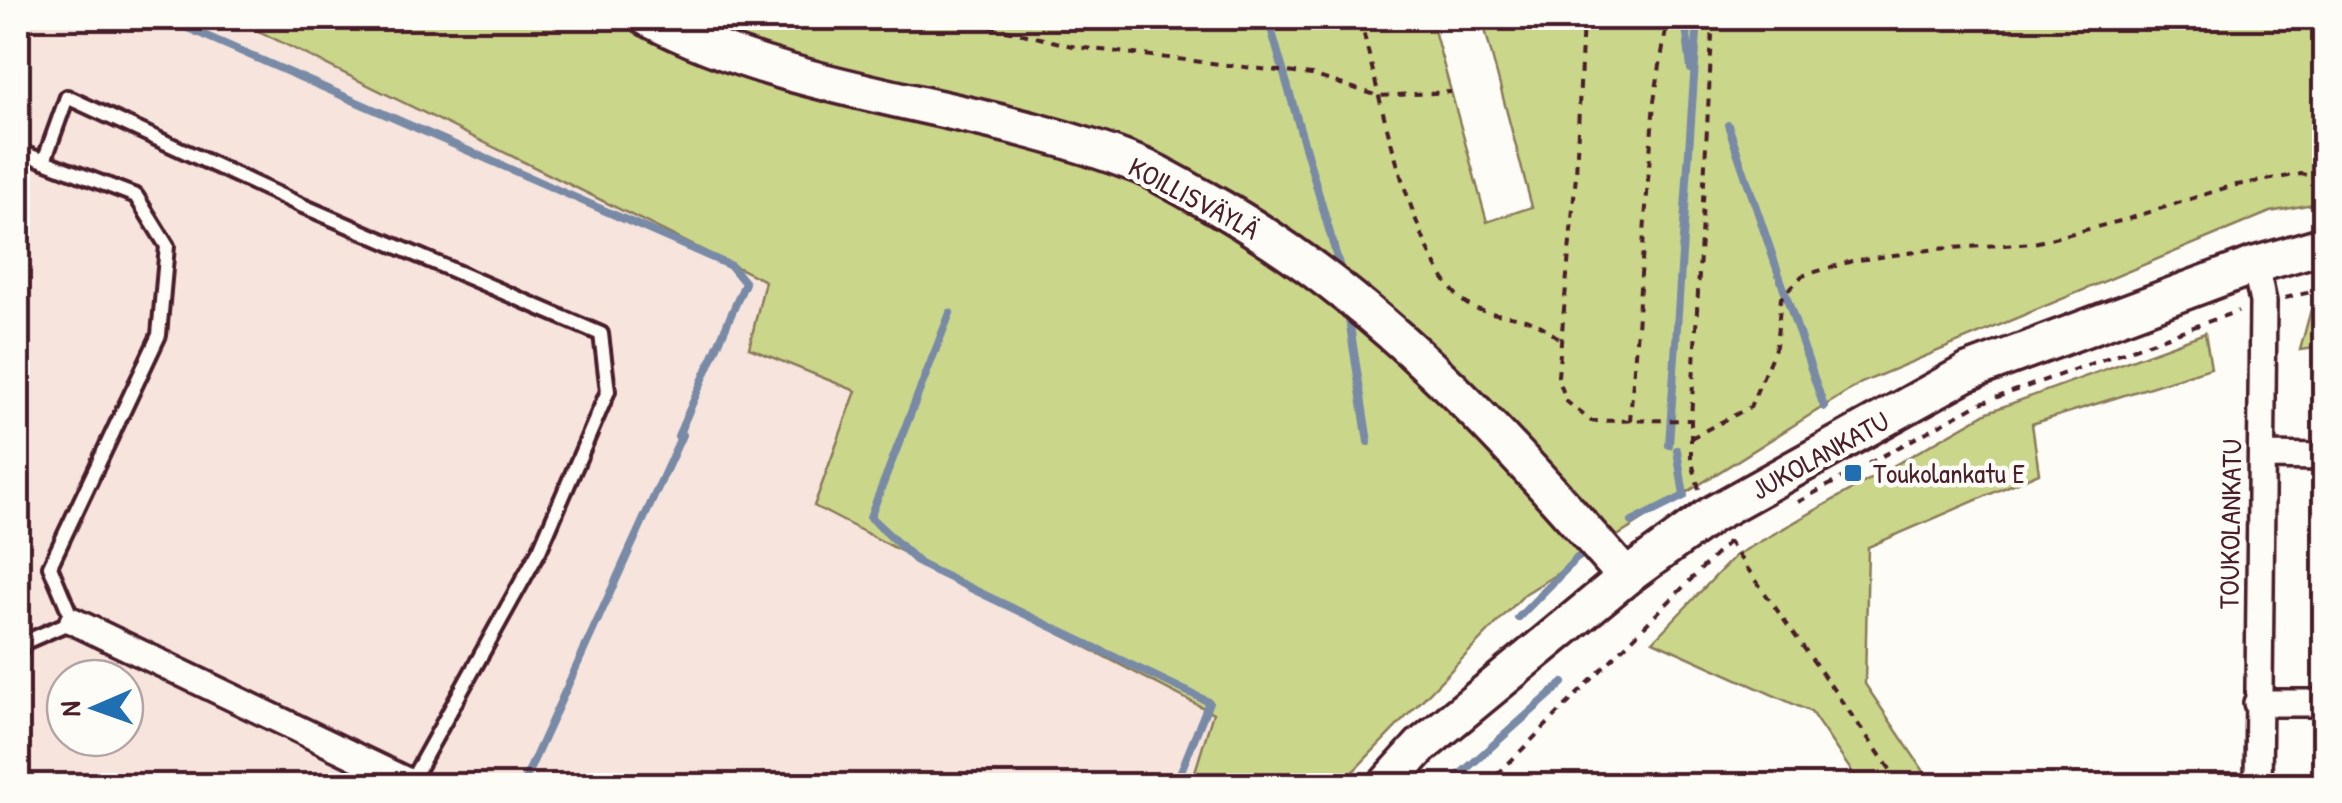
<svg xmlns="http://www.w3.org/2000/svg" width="2342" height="803" font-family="'Patrick Hand',sans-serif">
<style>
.built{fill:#f6e4dd;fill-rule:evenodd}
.green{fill:#cad68a;stroke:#8a7a5a;stroke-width:2.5}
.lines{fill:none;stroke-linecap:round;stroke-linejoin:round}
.stream{stroke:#798aa6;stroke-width:8}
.lane-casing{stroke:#4a1f2b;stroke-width:20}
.street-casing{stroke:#4a1f2b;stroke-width:32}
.secondary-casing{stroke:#4a1f2b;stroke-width:42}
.path{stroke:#4a1f2b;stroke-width:4;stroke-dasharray:8 8;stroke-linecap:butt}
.lane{stroke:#fdfcf7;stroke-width:12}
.street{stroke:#fdfcf7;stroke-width:25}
.secondary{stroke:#fdfcf7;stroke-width:35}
.poi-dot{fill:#1f6fb2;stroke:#fdfcf7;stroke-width:4}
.labels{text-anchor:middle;stroke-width:9;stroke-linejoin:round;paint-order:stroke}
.street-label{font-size:28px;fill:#4a1f2b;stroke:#fdfcf7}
.poi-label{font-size:28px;fill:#4a1f2b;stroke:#fdfcf7;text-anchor:start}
</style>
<rect width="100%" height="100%" fill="#fdfcf7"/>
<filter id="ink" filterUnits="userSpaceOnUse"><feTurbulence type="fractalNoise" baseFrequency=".01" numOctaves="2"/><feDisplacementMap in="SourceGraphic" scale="20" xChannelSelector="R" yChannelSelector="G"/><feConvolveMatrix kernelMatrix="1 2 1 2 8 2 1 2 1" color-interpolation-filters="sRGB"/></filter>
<g filter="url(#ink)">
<!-- built -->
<path class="built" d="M18,18H232L765,281L749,348L856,391L814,506L1214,713L1191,785H18ZM65,678H125V738H65Z"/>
<!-- green -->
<path class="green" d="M232,18H1438L1431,19L1487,222L1532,207L1482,18H2324V202L2270,212L1861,383L1525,594L1340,785H1191L1213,713L814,506L856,391L749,348L765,281Z
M2324,303V347L2300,350L2312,306Z
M2205,333L2211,368L2032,424L2039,473L1868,547L1865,684L1933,785H1861L1811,712L1653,641L1735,556L1988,412Z"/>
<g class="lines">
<!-- stream -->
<path class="stream" d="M165,18L731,266L745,283L678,436
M1268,18L1342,275
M1685,18L1691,69
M1728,125L1824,407
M950,313L870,517L920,564L1209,702L1175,786
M1348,313L1368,442
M1669,445L1698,18
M1632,522L1684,496L1677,450
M1518,618L1577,558
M522,786L682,435
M1447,786L1563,683"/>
<defs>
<path id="lane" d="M18,151L136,196L167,246L159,335L50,566L73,621L25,642L18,654
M44,161L67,97L303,206L601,334L608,391L540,549L410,783"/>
<path id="street" d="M2255,265L2263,302L2258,786
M2262,456L2324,457
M73,621L417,786
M2257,703H2324"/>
<path id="secondary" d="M648,18C800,98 980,102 1139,165C1162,174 1184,189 1206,200C1373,292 1502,435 1626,577
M1385,786L1421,746L1626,577L1711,515L1968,372L2255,265L2324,245"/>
</defs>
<!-- lane casing -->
<use href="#lane" class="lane-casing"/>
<!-- street casing -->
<use href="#street" class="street-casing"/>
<!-- secondary casing -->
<use href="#secondary" class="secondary-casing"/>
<!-- path -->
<path class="path" d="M958,18L1076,47L1312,75L1379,96L1451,92
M1360,18C1376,81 1414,269 1467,304C1487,317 1513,313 1534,322C1543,326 1551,333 1560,339
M1446,18L1451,32
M1583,18L1576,175L1558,376L1566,401L1591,421L1691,420
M2285,298L2324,289
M1630,421L1654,101L1668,18
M1691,438L1750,407L1776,346L1781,298L1802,276L1852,261L1936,249L2034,243L2128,219L2231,186L2301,174L2324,179
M1699,489L1691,458V420L1713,18
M1798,502L1978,404L2238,311
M1728,541L1902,786
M1486,786L1729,541"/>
<!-- lane -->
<use href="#lane" class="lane"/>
<!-- street -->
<use href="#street" class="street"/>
<!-- secondary -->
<use href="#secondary" class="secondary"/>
</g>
</g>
<!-- markers -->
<rect class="poi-dot" x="1843" y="463" width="20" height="20" rx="5"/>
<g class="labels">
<!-- street labels -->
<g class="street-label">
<text transform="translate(1194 198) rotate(28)" y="10">KOILLISVÄYLÄ</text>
<text transform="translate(1820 455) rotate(-29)" y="10">JUKOLANKATU</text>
<text transform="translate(2230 524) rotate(-89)" y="10">TOUKOLANKATU</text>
</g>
<!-- poi labels -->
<g class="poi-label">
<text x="1873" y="483">Toukolankatu E</text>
</g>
</g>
<!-- margin -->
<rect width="2342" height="803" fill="none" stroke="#fdfcf7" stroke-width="60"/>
<rect x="30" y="30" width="2282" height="743" fill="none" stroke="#4a1f2b" stroke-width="4" filter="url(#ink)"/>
<!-- north arrow -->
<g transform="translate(95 708) rotate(268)"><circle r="48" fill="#fdfcf7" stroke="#b5a4a5" stroke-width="2.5"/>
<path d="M0-8L18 38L0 25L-18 38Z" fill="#1f6fb2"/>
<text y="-15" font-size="28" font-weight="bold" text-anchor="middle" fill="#4a1f2b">N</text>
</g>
</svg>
